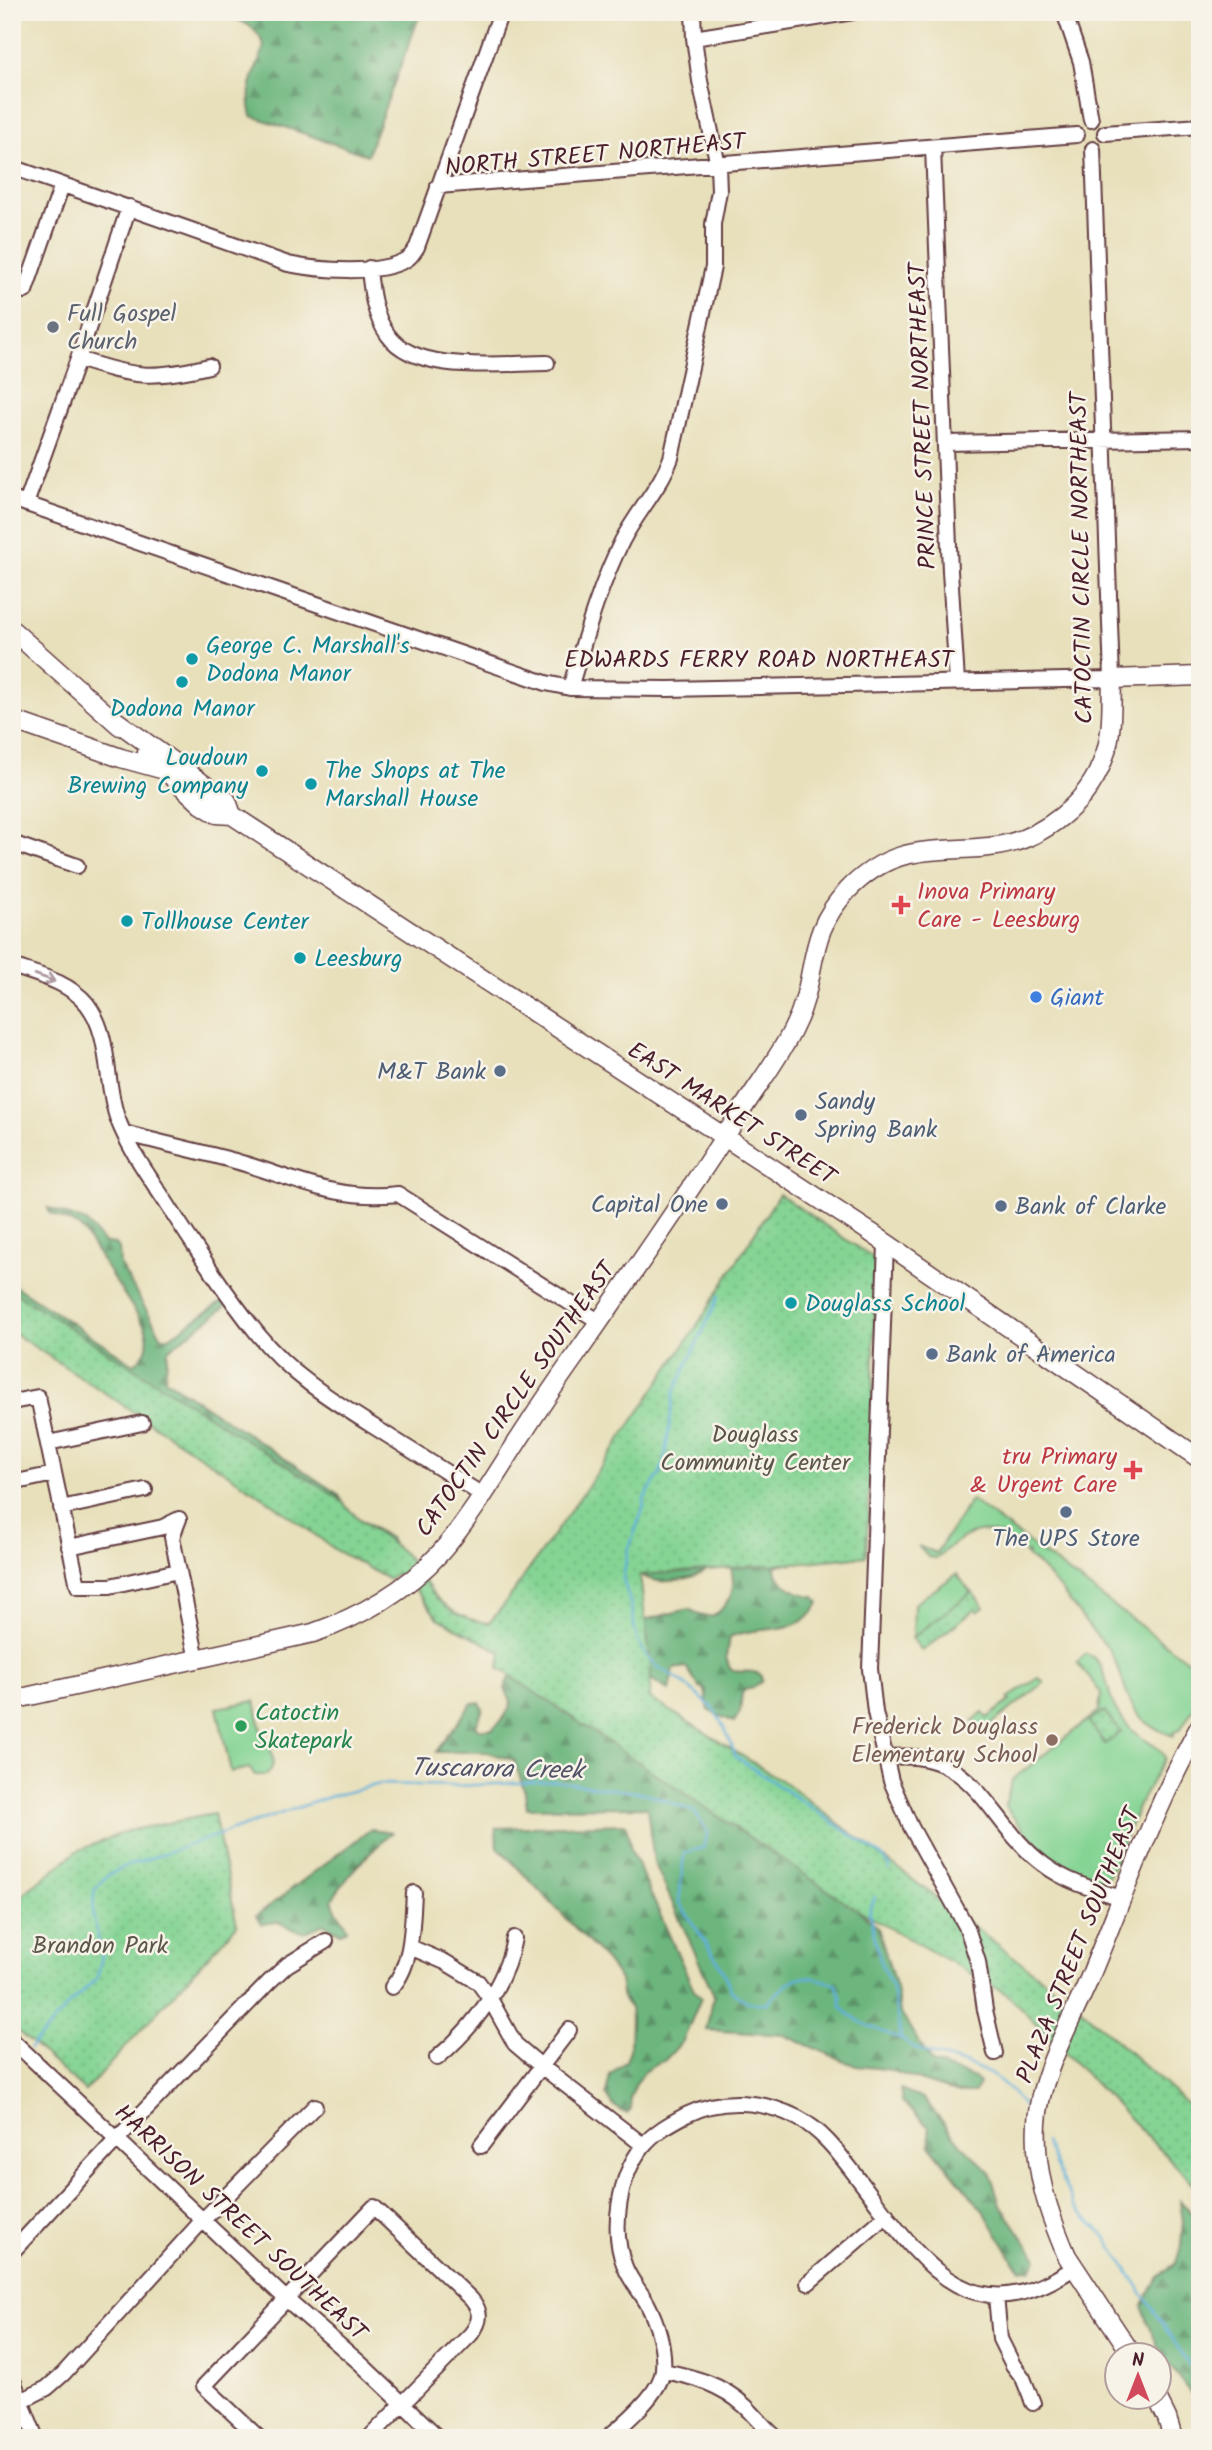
<svg xmlns="http://www.w3.org/2000/svg" width="1212" height="2450" font-family="Kalam,sans-serif">
<style>
.grass{fill:#85d494;stroke:#687a60;stroke-width:2}
.forest{fill:url(#forest-firs);stroke:#5b6a54;stroke-width:2}
.park{fill:url(#park-dots);stroke:#687a60;stroke-width:2}
.lines{fill:none;stroke-linecap:round;stroke-linejoin:round}
.stream{stroke:#60b0da;stroke-width:2.5}
.minor-casing{stroke:#623c41;stroke-width:18}
.major-casing{stroke:#623c41;stroke-width:21}
.minor{stroke:#fff;stroke-width:14}
.major{stroke:#fff;stroke-width:18}
.oneway{stroke:#ae9aa0}
.worship-dot{fill:#6b7280;stroke:#f7f3e8;stroke-width:2.5}
.culture-dot{fill:#0f9aa8;stroke:#f7f3e8;stroke-width:2.5}
.health-dot{fill:#e0444e;stroke:#f7f3e8;stroke-width:2.5}
.shop-dot{fill:#3f7fe0;stroke:#f7f3e8;stroke-width:2.5}
.service-dot{fill:#5c6f8a;stroke:#f7f3e8;stroke-width:2.5}
.leisure-dot{fill:#2e9e5b;stroke:#f7f3e8;stroke-width:2.5}
.education-dot{fill:#8d6e63;stroke:#f7f3e8;stroke-width:2.5}
.labels{text-anchor:middle;stroke-width:5;stroke-linejoin:round;paint-order:stroke}
.street-label{font-size:24px;fill:#4a1f2b;stroke:#f7f3e8}
.worship-label{font-size:24px;fill:#5b616d;stroke:#f7f3e8;text-anchor:start}
.culture-label{font-size:24px;fill:#0d838f;stroke:#f7f3e8;text-anchor:start}
.health-label{font-size:24px;fill:#be3a42;stroke:#f7f3e8;text-anchor:start}
.shop-label{font-size:24px;fill:#366cbe;stroke:#f7f3e8;text-anchor:start}
.service-label{font-size:24px;fill:#4e5e75;stroke:#f7f3e8;text-anchor:start}
.park-label{font-size:24px;fill:#5c554a;stroke:#f7f3e8}
.leisure-label{font-size:24px;fill:#27864d;stroke:#f7f3e8;text-anchor:start}
.education-label{font-size:24px;fill:#785e54;stroke:#f7f3e8;text-anchor:end}
.water-label{font-size:26px;font-style:italic;fill:#525268;stroke:#f7f3e8}
</style>
<defs>
<pattern id="forest-firs" width="22" height="20" patternUnits="userSpaceOnUse" patternTransform="scale(1.75)"><rect width="22" height="20" fill="#6cb67e"/><path d="M5 1l3.5 6h-7zM16 11l3.5 6h-7z" fill="#5b9367"/></pattern>
<pattern id="park-dots" width="8" height="8" patternUnits="userSpaceOnUse" patternTransform="scale(1.75)"><rect width="8" height="8" fill="#85d494"/><path d="M2 2h.1M6 6h.1" fill="none" stroke="#74b680" stroke-width="1.8" stroke-linecap="round"/></pattern>
</defs>
<rect width="100%" height="100%" fill="#f7f3e8"/>
<filter id="ink" filterUnits="userSpaceOnUse"><feTurbulence type="fractalNoise" baseFrequency=".0143" numOctaves="2"/><feDisplacementMap in="SourceGraphic" scale="14" xChannelSelector="R" yChannelSelector="G"/><feConvolveMatrix kernelMatrix="1 2 1 2 8 2 1 2 1" color-interpolation-filters="sRGB"/></filter>
<filter id="wash" filterUnits="userSpaceOnUse"><feTurbulence type="fractalNoise" baseFrequency=".00686" numOctaves="4" result="noise"/><feDisplacementMap in="SourceGraphic" scale="28" xChannelSelector="R" yChannelSelector="G"/><feGaussianBlur stdDeviation="1.57" result="paint"/><feColorMatrix in="noise" values="0 0 0 0 0 0 0 0 0 0 0 0 0 0 0 0 0 1.4 0 .05"/><feComposite in="paint" operator="in"/></filter>
<g filter="url(#wash)">
<rect width="100%" height="100%" fill="#e8e0bb"/>
<!-- grass -->
<path class="grass" d="M971,1500L1200,1670V1698L1180,1730L1173,1733L1174,1736C1116,1717 1133,1683 1107,1647C1103,1642 1095,1634 1090,1628C1070,1603 1052,1575 1026,1555L1028,1553C1020,1550 1013,1543 1005,1538C979,1521 956,1541 936,1558L929,1557L918,1546L936,1553Z
M957,1574L971,1593L913,1637L914,1604Z
M1085,1654C1106,1657 1107,1693 1115,1708C1121,1718 1128,1727 1136,1734C1146,1741 1161,1747 1165,1758L1142,1798L1109,1876L1099,1879C1057,1865 1029,1843 1005,1805L1012,1780L1099,1711L1101,1693L1077,1662Z
M1039,1678L1044,1683L984,1730L973,1721L983,1713L987,1718L1010,1701L1008,1698Z
M255,1701L264,1744L270,1747C274,1757 275,1767 267,1775H255L249,1768L231,1772L217,1708Z"/>
<!-- forest -->
<path class="forest" d="M217,12H421L367,155L252,116C244,85 257,74 264,45C254,23 240,20 217,12Z
M48,1208L86,1222L104,1243L116,1244L119,1248L120,1265L162,1337H169L222,1302L226,1304L225,1307L168,1350L165,1379L338,1494L349,1512L389,1538L400,1554L12,1294V1284L134,1364C148,1355 151,1340 144,1325L80,1227L50,1213Z
M810,1538L819,1539L824,1545L822,1553L807,1561L774,1566C779,1586 796,1593 815,1597L819,1603C799,1639 761,1623 729,1637L726,1657L730,1669C740,1675 751,1668 761,1675L762,1681L755,1687L746,1689L742,1693L740,1712L734,1722L709,1711L705,1690L700,1688L686,1667L673,1669L669,1691C644,1674 609,1658 633,1623L688,1609L706,1617L714,1616C732,1601 737,1588 730,1565C718,1560 710,1569 699,1574C679,1582 650,1587 635,1569L642,1563L707,1549Z
M514,1674L858,1910L878,1928L896,1988L900,2012L932,2063L975,2078L979,2083L975,2093H959L886,2069L856,2066L784,2035L706,2030L714,1995L654,1862L647,1807L527,1808L525,1792L514,1760L487,1752H436L472,1703H480L483,1709L476,1725L479,1729H492L502,1720L510,1708L511,1701L505,1689L507,1681Z
M626,1824L631,1850L693,1988L701,1998L683,2041L664,2061L657,2063L645,2071L636,2084L630,2098L631,2110L627,2114L614,2106L606,2094L610,2075L626,2061L630,2050L631,2019L630,2008L623,2000L620,1980L602,1956L497,1846L496,1828Z
M371,1829L392,1832L356,1867L332,1899C334,1912 343,1916 347,1929L341,1933L324,1924L305,1932L297,1931L278,1922L262,1924L256,1916Z
M900,2089L923,2098L961,2144L990,2172L1000,2204L1037,2258L1031,2270L1021,2269L1012,2259L985,2213L930,2145L929,2127L902,2102Z
M1180,2201L1200,2220V2409L1199,2404L1161,2355L1142,2306L1158,2277L1176,2263L1181,2246L1183,2221Z"/>
<!-- park -->
<path class="park" d="M779,1194L876,1260L872,1439L866,1556L774,1565L640,1575L651,1667L650,1698L787,1784L1077,2005L1200,2116V2190L1007,1994L854,1908L499,1668L501,1652L438,1618L409,1582L396,1574L388,1579L337,1551L269,1501L12,1332V1291L341,1500C361,1525 380,1533 403,1553C418,1566 424,1583 436,1597C449,1612 470,1621 489,1623L504,1605L609,1456L693,1332Z
M972,1592L984,1607L978,1612L975,1609L922,1651L912,1638Z
M1104,1711L1121,1732L1105,1744L1089,1722Z
M214,1814L237,1925L85,2091L12,2026V1903L77,1851L127,1831Z"/>
<g class="lines">
<!-- stream -->
<path class="stream" d="M719,1296L674,1393L664,1463L659,1475L644,1499V1506L628,1551L623,1578L631,1606L636,1637L646,1655L658,1667L682,1682L713,1708L726,1731L736,1757L881,1855L890,1866L889,1870
M875,1897L869,1913L881,1964L892,1988L901,2038
M30,2048L70,2003L97,1978L102,1956L93,1916L94,1891L107,1876L124,1867L332,1796L380,1784L455,1786L555,1781L649,1794L695,1812L708,1833L703,1848L684,1853L679,1902L720,1965L732,1992L750,2003H767C795,1977 798,1969 836,1985L841,1996V2007C857,2024 877,2029 898,2038C906,2041 913,2048 922,2051C975,2068 995,2065 1030,2114
M12,2065L22,2055
M1045,2142L1074,2206L1105,2236L1200,2381"/>
</g>
</g>
<g filter="url(#ink)">
<g class="lines">
<defs>
<path id="minor" d="M1064,12L1081,62L1091,120
M694,38L853,12
M1105,133L1200,126
M933,148L950,571L957,682
M12,167L288,264C317,270 380,276 407,259C412,256 414,251 417,247L501,12
M438,186L1077,135
M369,268C371,291 374,316 388,335C416,375 503,363 547,363
M25,291L62,185
M78,359C134,377 151,380 209,366
M946,443L1200,438
M12,499L546,683L570,688L668,689L1112,679L1093,149
M26,504L78,359L129,207
M570,688C585,638 599,587 622,541C637,512 660,488 671,458L713,267V224L719,191L718,165L700,81L694,38L693,12
M12,843L77,866
M12,966C38,975 69,982 87,1004C112,1036 104,1083 118,1120C130,1151 151,1179 169,1207C197,1250 225,1293 257,1333C289,1374 333,1401 376,1428C412,1451 448,1473 484,1496
M124,1133C161,1143 198,1151 235,1161C295,1178 334,1201 398,1194L600,1322
M886,1244L870,1669L875,1712L891,1781L911,1827L967,1928L978,1962L985,2010L995,2053
M12,1402L38,1397L78,1586H110L178,1571
M48,1443L142,1423
M12,1483L54,1474
M61,1508L145,1490
M179,1519L172,1537L197,1660
M69,1547L163,1527L179,1519
M885,1758C976,1745 987,1823 1043,1864C1066,1882 1095,1890 1122,1898
M410,1947L445,1962L478,1982L489,1997L515,2044L541,2066L643,2145
M392,1987C413,1964 412,1923 414,1893
M12,2040L286,2299L360,2363L439,2438
M437,2058C473,2028 506,1985 514,1938
M481,2146L569,2030
M12,2252L118,2138L269,1982L287,1965L326,1941
M808,2283L887,2215
M996,2296L1000,2339L1013,2365L1023,2378L1033,2403
M664,2371C694,2377 721,2384 745,2406C756,2416 765,2429 777,2438
M12,2378L34,2433
M21,2401L47,2388L63,2374L203,2220L315,2106
M259,2438L204,2386L374,2207L471,2299C482,2312 481,2321 471,2334L369,2438
M607,2438C624,2424 662,2392 663,2369C665,2348 657,2322 647,2303C640,2291 630,2280 625,2267C610,2231 619,2176 643,2146C654,2132 671,2123 686,2115C721,2097 763,2100 798,2118C823,2131 840,2155 857,2177C918,2256 967,2341 1075,2267"/>
<path id="major" d="M12,630L120,726
M112,718L227,801L232,815L870,1232L1200,1459
M12,720L121,758L161,769
M147,753L201,804L217,814L232,815
M12,1700L313,1633C360,1617 407,1590 441,1552C474,1514 499,1469 527,1427C543,1402 559,1379 576,1355C632,1275 687,1195 740,1113C757,1086 779,1058 793,1029C820,977 803,936 848,890C894,843 931,853 989,847C1041,842 1092,802 1106,751C1113,728 1111,702 1112,679L1200,676
M1133,2356L1067,2256C1048,2212 1034,2171 1037,2123C1039,2078 1069,2025 1087,1984C1123,1898 1154,1808 1200,1726
M1157,2398L1167,2418L1173,2438"/>
</defs>
<!-- minor casing -->
<use href="#minor" class="minor-casing"/>
<!-- major casing -->
<use href="#major" class="major-casing"/>
<!-- minor -->
<use href="#minor" class="minor"/>
<!-- major -->
<use href="#major" class="major"/>
</g>
<!-- one-way arrows -->
<defs><path id="oneway-shaft" d="M-6 0H5M1.5-3L5.5 0L1.5 3" fill="none" stroke-width="1.6" stroke-linecap="round" stroke-linejoin="round" transform="scale(1.75)"/></defs>
<use class="oneway" href="#oneway-shaft" transform="translate(45 978) rotate(20)"/>
</g>
<!-- markers -->
<circle class="worship-dot" cx="53" cy="327" r="7"/>
<g class="culture-dot">
<circle cx="192" cy="659" r="7"/>
<circle cx="182" cy="682" r="7"/>
<circle cx="262" cy="771" r="7"/>
<circle cx="311" cy="784" r="7"/>
<circle cx="127" cy="921" r="7"/>
<circle cx="300" cy="958" r="7"/>
<circle cx="791" cy="1303" r="7"/>
</g>
<g class="health-dot">
<path d="M897.5 894.5h7v7h7v7h-7v7h-7v-7h-7v-7h7z"/>
<path d="M1129.5 1459.5h7v7h7v7h-7v7h-7v-7h-7v-7h7z"/>
</g>
<circle class="shop-dot" cx="1036" cy="997" r="7"/>
<g class="service-dot">
<circle cx="500" cy="1071" r="7"/>
<circle cx="801" cy="1115" r="7"/>
<circle cx="722" cy="1204" r="7"/>
<circle cx="1001" cy="1206" r="7"/>
<circle cx="932" cy="1354" r="7"/>
<circle cx="1066" cy="1512" r="7"/>
</g>
<circle class="leisure-dot" cx="241" cy="1726" r="7"/>
<circle class="education-dot" cx="1052" cy="1740" r="7"/>
<g class="labels">
<!-- street labels -->
<g class="street-label">
<text transform="translate(595 154) rotate(-5)" y="8">NORTH STREET NORTHEAST</text>
<text transform="translate(922 416) rotate(-92)" y="8">PRINCE STREET NORTHEAST</text>
<text transform="translate(1081 558) rotate(-91)" y="8">CATOCTIN CIRCLE NORTHEAST</text>
<text x="759" y="667">EDWARDS FERRY ROAD NORTHEAST</text>
<text transform="translate(732 1113) rotate(33)" y="8">EAST MARKET STREET</text>
<text transform="translate(515 1399) rotate(-55)" y="8">CATOCTIN CIRCLE SOUTHEAST</text>
<text transform="translate(1078 1945) rotate(-68)" y="8">PLAZA STREET SOUTHEAST</text>
<text transform="translate(241 2222) rotate(43)" y="8">HARRISON STREET SOUTHEAST</text>
</g>
<!-- worship labels -->
<g class="worship-label">
<text x="67" y="321">Full Gospel<tspan x="67" dy="28">Church</tspan></text>
</g>
<!-- culture labels -->
<g class="culture-label">
<text x="206" y="653">George C. Marshall's<tspan x="206" dy="28">Dodona Manor</tspan></text>
<text x="182" y="716" text-anchor="middle">Dodona Manor</text>
<text x="248" y="765" text-anchor="end">Loudoun<tspan x="248" dy="28">Brewing Company</tspan></text>
<text x="325" y="778">The Shops at The<tspan x="325" dy="28">Marshall House</tspan></text>
<text x="141" y="929">Tollhouse Center</text>
<text x="314" y="966">Leesburg</text>
<text x="805" y="1311">Douglass School</text>
</g>
<!-- health labels -->
<g class="health-label">
<text x="917" y="899">Inova Primary<tspan x="917" dy="28">Care - Leesburg</tspan></text>
<text x="1117" y="1464" text-anchor="end">tru Primary<tspan x="1117" dy="28">&amp; Urgent Care</tspan></text>
</g>
<!-- shop labels -->
<g class="shop-label">
<text x="1050" y="1005">Giant</text>
</g>
<!-- service labels -->
<g class="service-label">
<text x="486" y="1079" text-anchor="end">M&amp;T Bank</text>
<text x="815" y="1109">Sandy<tspan x="815" dy="28">Spring Bank</tspan></text>
<text x="708" y="1212" text-anchor="end">Capital One</text>
<text x="1015" y="1214">Bank of Clarke</text>
<text x="946" y="1362">Bank of America</text>
<text x="1066" y="1546" text-anchor="middle">The UPS Store</text>
</g>
<!-- park labels -->
<g class="park-label">
<text x="755" y="1442">Douglass<tspan x="755" dy="28">Community Center</tspan></text>
<text x="100" y="1953">Brandon Park</text>
</g>
<!-- leisure labels -->
<g class="leisure-label">
<text x="255" y="1720">Catoctin<tspan x="255" dy="28">Skatepark</tspan></text>
</g>
<!-- education labels -->
<g class="education-label">
<text x="1038" y="1734">Frederick Douglass<tspan x="1038" dy="28">Elementary School</tspan></text>
</g>
<!-- water labels -->
<g class="water-label">
<text transform="translate(497 1768) rotate(1)" y="9">Tuscarora Creek</text>
</g>
</g>
<!-- margin -->
<rect width="1212" height="2450" fill="none" stroke="#f7f3e8" stroke-width="42"/>
<!-- north arrow -->
<g transform="translate(1138 2376)"><circle r="33" fill="#f7f3e8" stroke="#b29e9c" stroke-width="2"/>
<path d="M0-5L12 26L0 18L-12 26Z" fill="#d1495b"/>
<text y="-10" font-size="19" font-weight="bold" text-anchor="middle" fill="#4a1f2b">N</text>
</g>
</svg>
